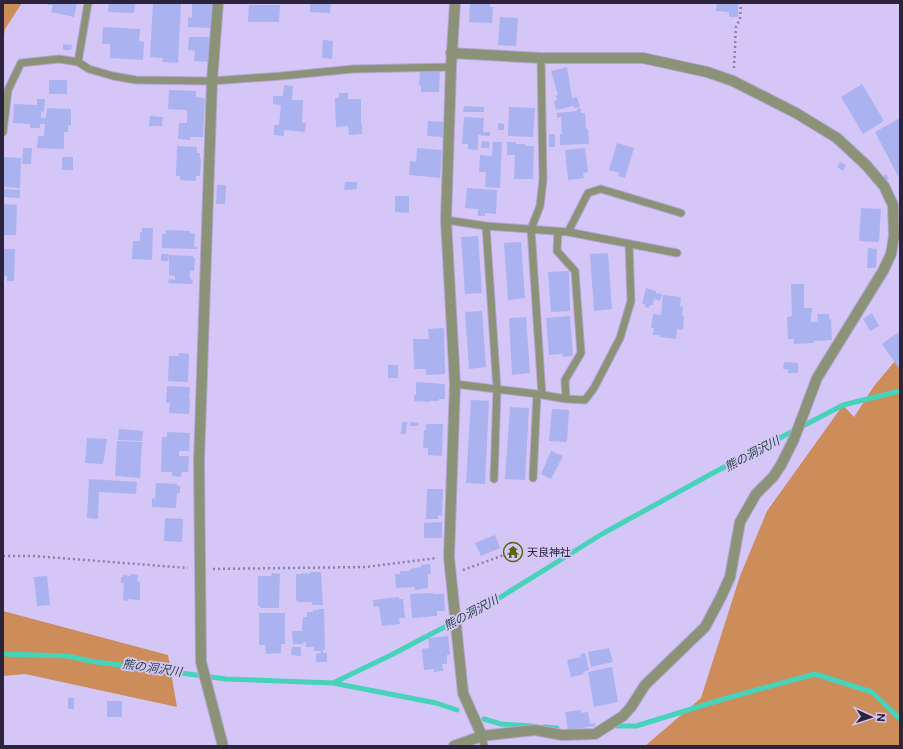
<svg xmlns="http://www.w3.org/2000/svg" width="903" height="749" font-family="'Public Sans','Noto Sans JP',sans-serif">
<style>
.green{fill:#cc8d5b}
.lines{fill:none;stroke-linecap:round;stroke-linejoin:round}
.stream{stroke:#47d2ba;stroke-width:5}
.building{fill:#aab2f0}
.service-casing{stroke:#b3a6d2;stroke-width:9}
.minor-casing{stroke:#b3a6d2;stroke-width:12}
.path{stroke:#8c80a6;stroke-width:2.5;stroke-dasharray:2 3;stroke-linecap:butt}
.service{stroke:#8c9277;stroke-width:7}
.minor{stroke:#8c9277;stroke-width:10}
.labels{text-anchor:middle;stroke-width:3.5;stroke-linejoin:round;paint-order:stroke}
.poi-label{font-size:11px;fill:#2c243c;stroke:#d5c6f8;text-anchor:start}
.water-label{font-size:12px;font-style:italic;fill:#26433d;stroke:#d5c6f8}
</style>
<rect width="100%" height="100%" fill="#d5c6f8"/>
<!-- green -->
<path class="green" d="M3,3H22L5,29L3,40Z
M900,355V746H645L701,698L740,576L767,511L843,405L854,417L874,386Z
M3,611L168,655L177,707L25,674L3,676Z"/>
<g class="lines">
<!-- stream -->
<path class="stream" d="M3,654L67,656L90,661L226,679L333,683L391,655L496,600L602,534L713,473L843,405L900,391
M333,683L436,703L457,710
M484,719L501,724L532,726
M618,726H636L727,698L815,674L872,692L900,719
M544,727L557,728"/>
</g>
<!-- building -->
<path class="building" d="M48,3H77L74,17L51,12L53,5H47Z
M109,3H135L134,13L108,12Z
M153,3H181L178,63L162,62L163,58L150,57Z
M192,3L212,4L211,28L188,27V17L192,18Z
M310,3H331L330,13L310,12Z
M470,3H490V7H493L492,23L469,22Z
M717,3H738V17H729V12L716,11Z
M249,5H280L279,22H248Z
M500,17L518,18L516,46L498,45Z
M103,27L140,29L139,41L144,42L143,60L110,58V44H102Z
M189,37H210L209,62L194,61L195,51L188,50Z
M323,40L333,41L332,59L322,58Z
M63,44L72,45L71,50H63Z
M567,67L572,98L577,97L580,107L574,108V106L556,110L554,101L557,100L556,95H558L551,71Z
M420,71H440L439,92H421V85H419Z
M49,80H67V94H49Z
M862,84L884,121L863,134L841,97Z
M284,85L293,86L292,100H303L302,123H306L305,132L284,130V136L274,135V125H279L281,105L273,104V96H283Z
M169,90L196,91V97L205,98L203,137H190V140L178,139L179,123H187V110L168,109Z
M339,93H348V99H361V124H362V134L349,135L348,126L336,127L335,98H339Z
M37,99H45L44,112L41,111V118H46L47,108L71,109V125H68V132H64V149L37,148L38,136H44L45,124H40V128H30V124L13,123L14,104L37,105Z
M464,106L484,107V112H463Z
M509,107L535,108L533,137L508,136Z
M581,108V113H585L586,129H588L589,144L560,145V134H562L561,117L557,118V113L577,111V109Z
M150,116L163,117L162,126H149Z
M464,117L484,118L483,132H490V136L478,135V150L468,149V144H462Z
M900,118V180L875,132Z
M428,121L445,122L444,137L427,136Z
M498,123L504,124V130H498Z
M549,134H555V147H549Z
M482,141L490,142L489,148H481Z
M493,142H502L500,188L485,187L486,172H479L480,155L492,156Z
M507,142H516V144H525V146H534L533,179H514L515,155H507Z
M617,143L634,148L625,178L618,176L619,173L609,170Z
M177,146L197,147V153H200V158L201,159L200,176H196V181L180,180V176H176Z
M23,148H32L31,164H22Z
M417,148L442,150L440,178L409,175L410,161L416,162Z
M585,148L588,172L583,173L584,178L568,180L565,150Z
M4,157L21,158L20,188L3,187Z
M62,157H73V170H62Z
M840,162L846,165L843,171L837,167Z
M886,174L889,179L885,181L883,176Z
M345,182H357V189L344,190Z
M217,185H226L225,204H216Z
M467,188L497,190L496,214L485,213V216H478V209L465,208Z
M3,189L20,190V198L3,197Z
M395,196H409V213L395,212Z
M3,204L17,205L16,235H3Z
M861,208L881,209L879,242L859,241Z
M142,228H153L152,260L132,259L133,241H140V232H142Z
M166,230L190,231V233L195,234L194,246L197,247V249L162,248V234H166Z
M478,236L482,293L465,294L461,237Z
M521,242L525,298L508,300L504,243Z
M868,248L877,249L876,268H867Z
M3,249H15L14,281H7V276H3Z
M608,253L612,309L594,311L590,254Z
M161,254H169L168,261H161Z
M169,255L193,256V257L195,258L194,271H190V279L193,280L192,284L168,283L169,279L175,280V276L169,275Z
M569,271L570,311L551,312L548,272Z
M791,284H804V308H812V313H811V322H818L817,314H829V319H831L832,340L814,341V343L794,344V339H788L787,317L792,316Z
M646,288L656,291V293L662,294L660,301L654,299L653,305H650L649,308L645,307V304H642Z
M663,295L681,297L680,306L683,307L682,316H684L683,330L677,329L676,339L660,337V335H653L654,328H651L653,314L661,315Z
M482,311L486,367L469,369L465,312Z
M872,313L879,326L870,331L863,319Z
M570,316L573,356L563,357L562,354L549,355L546,318Z
M526,317L530,373L512,375L509,318Z
M444,328L445,374L426,375V369H414L413,339H429L428,329Z
M900,331V366L898,367L882,344Z
M179,353L189,354L188,382L168,381L169,356H179Z
M784,362L798,363V373H788V369H783Z
M388,365H398V378H388Z
M416,382L445,384V399H439V401H430V402L414,401V395H416Z
M167,386L190,387L189,398H190L189,414L169,413L170,403H166Z
M471,400L489,401L485,484L466,483Z
M510,407L529,408L525,480L505,479Z
M552,409L569,410L567,442L549,441Z
M402,422H407L406,434H401Z
M410,422L419,423L418,426H410Z
M426,424H443L442,456L428,455V448H423L424,430H426Z
M119,429L143,431L142,441L118,440Z
M167,432L190,433L189,451H179V456H189L188,472H182L181,477L172,476V472H161L162,437H167Z
M87,438L107,439L103,464L85,463Z
M117,441L142,442L140,478L115,476Z
M551,451L563,456L551,479L541,474Z
M89,479L137,482L136,494L99,492L98,519L87,518Z
M156,483L177,484V486H180V493H177L176,508L152,507V498L155,499Z
M427,489H443L442,516L438,515V519H426Z
M165,518L183,519L182,542L164,541Z
M442,522V538H424V523Z
M495,535L500,548L481,556L475,543Z
M515,545L516,548L519,546L520,550L517,551L519,554L509,558L506,549Z
M430,564L431,574H428V588L415,590V587L396,588L395,574H400V571H410V569L421,567V565Z
M310,572H321L323,605H312V602H298L296,600V574H302V573L310,574Z
M272,573L280,574L279,608H260V606H258V576H271Z
M131,574L138,575L137,581L140,582V600L128,599V601L123,600L124,583H121V577H123V575L131,576Z
M47,576L50,605L37,606L34,577Z
M433,593V594H444L445,611H437V616L412,618L410,594Z
M399,597V599H403L405,618H399L400,624L382,626L379,606L374,607L373,600Z
M318,609H324L325,650H323V653H327V662H316V654L321,653V651H314V647H306V642H303V644H293L292,631H302L303,617H307V612H313V610H318Z
M259,613H285V644H281V653L266,654L265,645H259Z
M448,636L450,655H447V664H442L443,671L434,672V669L424,670L422,649L429,648L428,638Z
M292,647H301V656L291,655Z
M609,648L613,662L591,667L588,652Z
M585,653L589,670L583,672L584,674L571,677L567,660L581,657L580,654Z
M612,667L618,702L594,707L588,672Z
M68,698H74V709H68Z
M107,701H122V717H107Z
M581,710V713L588,712L590,724L595,723V726L568,730L565,712Z"/>
<g class="lines">
<defs>
<path id="service" d="M541,58L543,180L540,206L531,229L542,395
M78,62L88,3
M3,132L8,90L21,63L59,59L78,62L89,69L113,76L136,80L212,81L281,76L353,69L451,67
M446,220L486,226L568,232L677,253
M486,226L497,389L494,479
M558,231L557,251L575,271L581,353L565,380L566,399
M568,232L588,193L601,189L681,213
M455,384L537,394L566,399L585,400L594,388L620,338L631,301L629,244
M533,478L537,394
M482,736L484,746"/>
<path id="minor" d="M218,3L212,81L199,461L201,662L223,746
M455,3L451,67L446,220L455,384L449,557L463,693L482,736
M451,53L541,58H643L707,72L733,81L796,113L837,138L866,165L884,186L893,205L894,236L891,254L883,271L817,378L794,439L781,465L773,477L756,494L740,522L730,577L721,597L705,627L645,685L631,707L623,716L595,734L562,735L535,730L482,736L454,746"/>
</defs>
<!-- service casing -->
<use href="#service" class="service-casing"/>
<!-- minor casing -->
<use href="#minor" class="minor-casing"/>
<!-- path -->
<path class="path" d="M734,68L736,27L740,19L741,3
M3,556H34L188,568
M213,569L366,567L437,558
M463,570L504,555"/>
<!-- service -->
<use href="#service" class="service"/>
<!-- minor -->
<use href="#minor" class="minor"/>
</g>
<!-- icons -->
<defs>
<symbol id="temple-ring" viewBox="-11 -11 22 22"><circle r="9.5" fill="#d5c6f8" stroke="#59660d" stroke-width="1.5"/><path d="M0-6L5-2H3V0L6.5 2.5H4V6H1.5V3h-3V6H-4V2.5H-6.5L-3 0V-2H-5Z" fill="#59660d"/></symbol>
</defs>
<g fill-rule="evenodd">
<use href="#temple-ring" x="502" y="541" width="22" height="22"/>
</g>
<g class="labels">
<!-- poi labels -->
<g class="poi-label">
<text x="527" y="556">天良神社</text>
</g>
<!-- water labels -->
<g class="water-label">
<text transform="translate(752 454) rotate(-28)" y="4">熊の洞沢川</text>
<text transform="translate(471 613) rotate(-28)" y="4">熊の洞沢川</text>
<text transform="translate(152 668) rotate(8)" y="4">熊の洞沢川</text>
</g>
</g>
<!-- border -->
<rect width="903" height="749" fill="none" stroke="#2c243c" stroke-width="8"/>
<!-- north arrow -->
<g transform="translate(871 717) rotate(93)" stroke="#d5c6f8" stroke-width="3" paint-order="stroke">
<path d="M0-3L7 15L0 10L-7 15Z" fill="#2c243c"/>
<text y="-6" font-size="11" font-weight="bold" text-anchor="middle" fill="#2c243c">N</text>
</g>
</svg>
